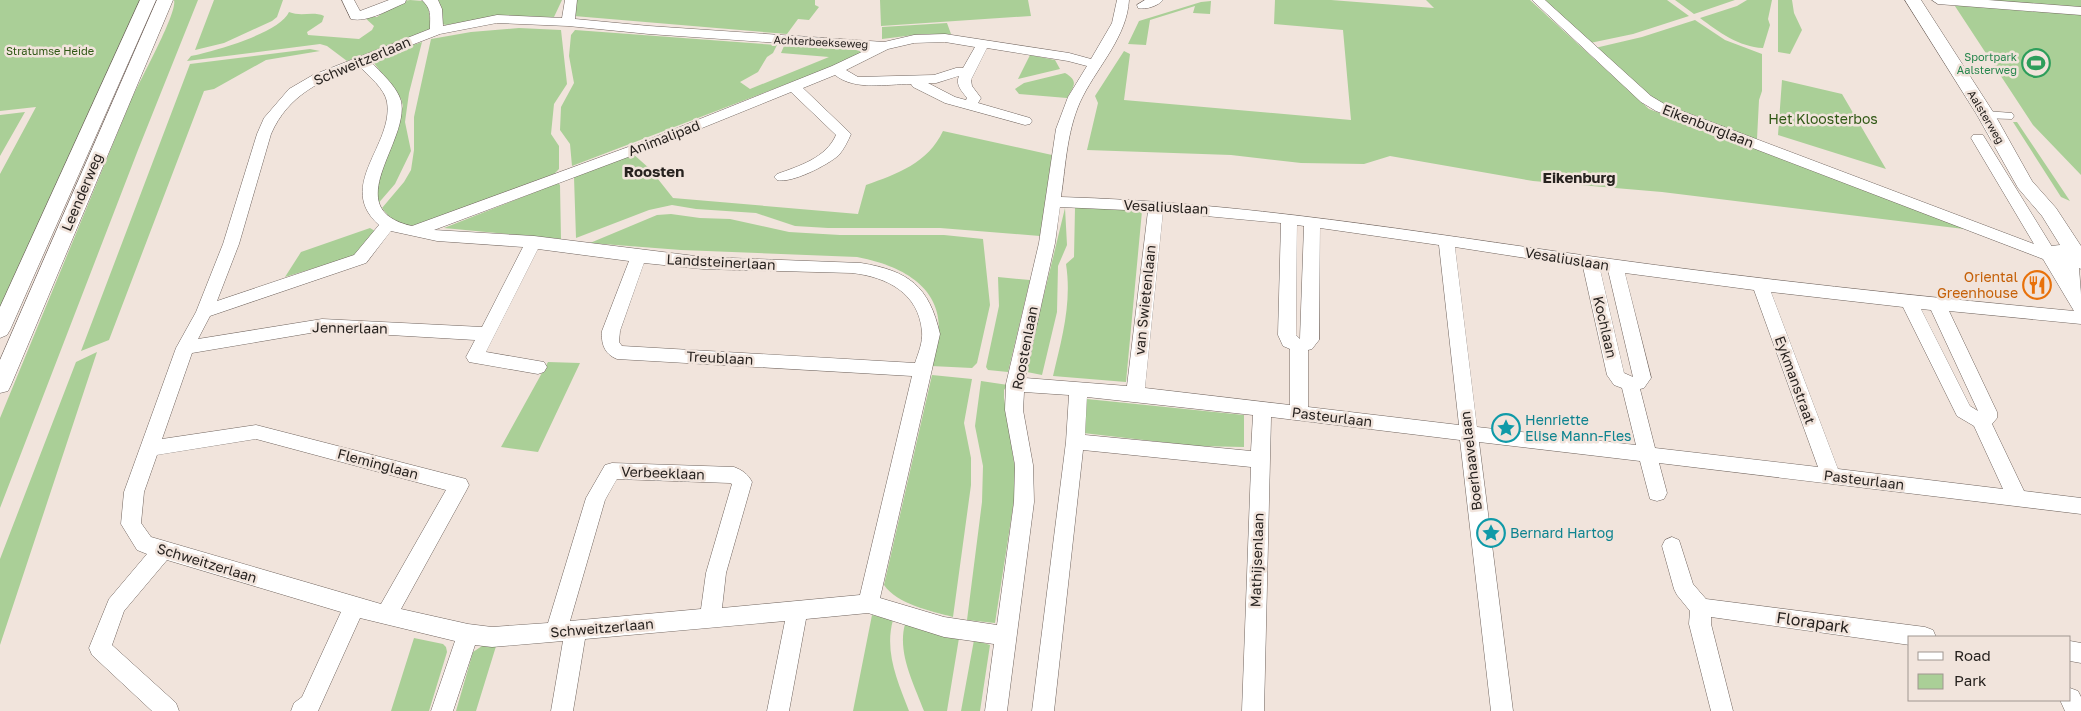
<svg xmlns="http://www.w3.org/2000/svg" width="2081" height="711" font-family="'Golos Text',sans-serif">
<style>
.green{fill:#aacf97}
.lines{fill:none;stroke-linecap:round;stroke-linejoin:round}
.minor-casing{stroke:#71655f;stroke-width:1}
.major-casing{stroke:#71655f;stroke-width:1}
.minor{fill:#fff;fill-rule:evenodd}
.major{fill:#fff;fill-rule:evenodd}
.labels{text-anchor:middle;stroke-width:5;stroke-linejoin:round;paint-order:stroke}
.far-street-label{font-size:11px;fill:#27221f;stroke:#f1e4dc}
.far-park-label{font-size:11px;fill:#305815;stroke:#f1e4dc}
.far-leisure-label{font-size:11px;fill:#27864d;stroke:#f1e4dc;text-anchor:end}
.street-label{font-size:14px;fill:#27221f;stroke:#f1e4dc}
.park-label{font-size:14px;fill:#305815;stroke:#f1e4dc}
.food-label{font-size:14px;fill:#c56008;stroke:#f1e4dc;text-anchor:end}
.culture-label{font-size:14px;fill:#0d838f;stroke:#f1e4dc;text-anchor:start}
.neighbourhood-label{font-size:15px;font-weight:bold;fill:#27221f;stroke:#f1e4dc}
.near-street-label{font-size:16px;fill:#27221f;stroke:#f1e4dc}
</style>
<rect width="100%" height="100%" fill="#f1e4dc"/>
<!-- green -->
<path class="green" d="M0,0H142L0,313V174L36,107L0,111Z
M174,0H198L138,150L0,508V418L129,105C136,87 178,13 174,0Z
M214,0H283L277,17L272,21L224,43L195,50Z
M410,0L423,1L428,4L431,30L347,61L327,46L320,44L187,61L191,56C212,52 280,33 289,12C301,17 313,11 324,16L322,22L307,32L308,35L359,39L372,30L374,26L364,17H377L398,2Z
M436,0H562L554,17L498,16L446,25L442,24L439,2Z
M575,0H815V5L819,7L809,20L798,19L787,34L574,16Z
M880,0H1028L1031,16L881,26Z
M1275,0H1331L1434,8L1426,0H1530L1649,109L1972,230L1662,192L1533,181L1390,156L1364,164L1301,163L1231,155L1087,150L1098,103L1095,96L1124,51L1130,54L1124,100L1351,120L1343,30L1274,24Z
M1542,0H1667L1689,16L1633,34L1590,43Z
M1675,0H1735L1694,14Z
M1747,0H1772L1768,19L1770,25L1763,48C1739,47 1719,32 1700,18L1737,6Z
M1778,0H1792L1794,13L1802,30L1790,54L1778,52Z
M1951,0H2081V175L2033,125Z
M1211,1L1210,14L1193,13L1195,6L1150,20L1146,45L1128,44L1139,21L1201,2Z
M1695,20L1725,40L1762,54V91L1759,100L1757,139L1752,140L1657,103L1595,48L1642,37Z
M947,23L951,34H922L882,39V27Z
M519,28L561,30L567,84L554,104L551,134L559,146V169L554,174L414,226C400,226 390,219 382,208L404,182L411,170L414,150V117L431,39L471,32Z
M575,30L777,45L773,53L767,57L758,72L740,82L750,89L829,57L781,53L784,46L858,50L861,52L858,57L572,166L570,144L560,130L561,107L574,83L569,56L571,35Z
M422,42L409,93L405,122L411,151L395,184L376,206V186L403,106L401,99L374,63C380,53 411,46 422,42Z
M310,49L320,51L266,60L214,89L204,91L109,340L81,351L190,64Z
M1030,55L1055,60L1060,69L1018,79Z
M1065,73C1079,81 1074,86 1067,98L1019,94L1015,89L1024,83Z
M1782,80L1842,94L1886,169L1778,135Z
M25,112L0,156V115Z
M2013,122H2017L2070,201L2061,197Z
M943,131L1052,155L1040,236L940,228H828L795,226L756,213L696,209L672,205L649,210L576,238L574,177L632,153L650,169L673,198L858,214L866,185C897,174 928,163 943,131Z
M558,183L560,185L561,239L444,228Z
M1065,208L1067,245L1058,266L1057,312L1042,375L1027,372V365Z
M1075,208H1115L1142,211L1126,382L1053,376C1062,338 1072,303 1066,264L1074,257Z
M671,214L700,218L730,219L789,232L840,235H944L983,239L990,305L977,363L972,368L931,366C935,353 938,341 939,328C939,282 894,264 857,257L681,250L590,243L657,215Z
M370,228L375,231L354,256L285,277L301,252Z
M998,277L1030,280L1008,372L988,370L986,367L999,306Z
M97,352L0,645V559L76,362Z
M548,362L580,363L538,452L501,447Z
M932,375L972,379L964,423L971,458V485L953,617C931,611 897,604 884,585Z
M981,381L1008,385L1004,390V398L1016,475L1015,494L995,623L967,620L982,502L983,466L975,426Z
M1087,399L1244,415V447L1196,446L1083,433V400Z
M872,615L893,620C884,652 898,682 909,711H853Z
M905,624L921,630L959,638L947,711H924C914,684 897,653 905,624Z
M414,638L443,644L446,647L447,652L429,711H391Z
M974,640L990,645L980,711H961Z
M497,643L476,711H456L473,652L482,646Z"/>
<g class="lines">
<defs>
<path id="minor" d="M342,0H354L360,11L389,0H406L405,3C390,9 368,23 351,19Z
M422,0H438L442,9L443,26L497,15L562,18L565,0H577L575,19L649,26L884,42L914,35L945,34L1069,53L1091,59L1112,23L1117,0H1129C1127,36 1099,65 1083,96C1067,127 1066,163 1061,197C1242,202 1417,232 1596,257C1755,279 1914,296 2074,311L2043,259L1656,111L1641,102L1532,0H1545L1651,96L1666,105L2034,244L1971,138L1973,135H1983L2054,250L2074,253L2081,257L2080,263L2074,265L2062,263L2081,294V324L1949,311L1997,412V418L1992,424L2024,491L2081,498V514L1659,463L1667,493L1664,499L1657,501L1650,499L1640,461L1479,442L1513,711H1491L1460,440L1271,417L1264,711H1242L1251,467L1083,450L1054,711H1032L1066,442L1069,395L1024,392L1023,410L1033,465L1034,502L1007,711H985L994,644L944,637L868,613L806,619L789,711H767L785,621L585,639L573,711H551L563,641L492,647L475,645L453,711H431L455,641L360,618L318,711H291L294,703L302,697L341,612L167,560L124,611L112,645L176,703L179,711H152L92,655L89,648L109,599L147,554L137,550L121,524L124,492L176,348L196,312L223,244L257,134L264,118L289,89L313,75L430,29C430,14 432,10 422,0ZM497,23L568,26L649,34L868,49L832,66L650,139L412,226C337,209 410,142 401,101C397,86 380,72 370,61L440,34ZM945,42L975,47L963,68H956L934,75L858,77L846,70L888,49L914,43ZM987,48L1068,61L1087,66L1068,97L1056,129L1039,243L1006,384L1005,410L1015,465L1014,502L997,625L944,617L880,598L940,334C929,286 909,271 861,263L703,257L534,236L434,230L660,145L791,92L836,135C826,158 799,166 777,174L774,177L777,180C791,184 828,165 839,155C844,149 848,141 851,134L803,88L835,75C855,91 886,84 911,84L913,87L945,103L1025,125L1030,124L1032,121L1030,118L978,103L981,98L972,86L971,80ZM359,66C368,75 385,89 387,102C394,145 335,186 379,225L354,255L217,301L239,244L271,134C288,95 321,80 359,66ZM959,76C955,85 962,91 967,98L966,100L955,97L928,83H936ZM1060,207L1148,211L1127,386L1025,378L1055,243ZM1163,212L1281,223L1278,335L1283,346L1290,349V405L1145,388ZM1297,225L1304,226L1300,339L1296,335ZM1320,228L1439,245L1459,425L1308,407V350L1312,349L1319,340ZM391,231L437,241L523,247L482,327L322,319L198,339L210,316L366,263ZM1455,247L1583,267L1607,375L1614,385L1622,388L1636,445L1477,427ZM538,249L629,261L602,331C601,343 604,354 617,359L912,376L860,595L722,608L726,573L752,482C748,474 742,470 734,467L612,463L605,465L586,498L548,623L492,627L468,624L401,609L466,491L469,485L466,479L256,425L162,439L192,353L322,331L475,340L466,357L469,362L538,374L544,372L547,367L544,362L486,352ZM644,263L703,269L852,273C887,277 919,293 922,332C923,342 918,354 915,363L622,346L619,342L620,331ZM1600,269L1608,270L1633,377L1624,373ZM1625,273L1754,290L1818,467L1655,448L1640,389L1644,388L1651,378ZM1771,292L1903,307L1957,416L1974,426L2003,489L1838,469ZM1921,309L1931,310L1978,411L1970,406ZM1087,397L1253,415L1251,451L1085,435ZM256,439L446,490L381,604L151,537L141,523L144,492L157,455ZM617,479L730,483L732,484L706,573L701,609L570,621L605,500Z
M1145,0H1163C1158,6 1146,10 1138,8L1137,5Z
M1932,0H1988L2081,7V15L1938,4Z
M1986,111L2012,113L2014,116L2012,119L1981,118L1979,115L1981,112Z
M1672,537L1679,540L1693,584L1706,599L1925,627L1933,630L1936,637H1910V645L1711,617V624L1733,711H1711L1689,624L1690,611L1677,595L1674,589L1662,546L1665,540Z
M2070,641L2081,643V663L2070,661Z
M2070,688L2078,691L2081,697V711H2065L2060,700H2070Z"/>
<path id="major" d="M140,0H156L10,330L7,335L0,338V307Z
M157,0H173L11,385L8,391L0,393V360Z
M1905,0H1921L1995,115L2032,181L2056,208L2081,246V269L2079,268L2081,294L2074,292L2048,251L2051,246L2060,245L2042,216L2018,188L1977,115Z"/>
</defs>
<!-- minor casing -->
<use href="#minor" class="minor-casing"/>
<!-- major casing -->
<use href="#major" class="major-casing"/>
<!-- minor -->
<use href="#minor" class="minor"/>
<!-- major -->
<use href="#major" class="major"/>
</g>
<!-- icons -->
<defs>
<symbol id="stadium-ring" viewBox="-11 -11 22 22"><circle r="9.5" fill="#f1e4dc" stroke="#2e9e5b" stroke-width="1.5"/><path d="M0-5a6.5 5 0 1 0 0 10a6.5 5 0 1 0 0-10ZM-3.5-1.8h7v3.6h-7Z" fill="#2e9e5b"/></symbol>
<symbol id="restaurant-ring" viewBox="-11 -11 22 22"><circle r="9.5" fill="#f1e4dc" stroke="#e8710a" stroke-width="1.5"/><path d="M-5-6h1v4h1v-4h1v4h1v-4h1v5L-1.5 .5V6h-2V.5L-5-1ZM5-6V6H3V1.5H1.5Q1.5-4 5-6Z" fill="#e8710a"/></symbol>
<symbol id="sight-ring" viewBox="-11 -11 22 22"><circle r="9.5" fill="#f1e4dc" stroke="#0f9aa8" stroke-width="1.5"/><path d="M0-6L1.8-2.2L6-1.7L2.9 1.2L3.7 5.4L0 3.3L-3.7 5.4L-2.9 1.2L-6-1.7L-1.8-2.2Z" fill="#0f9aa8"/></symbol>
</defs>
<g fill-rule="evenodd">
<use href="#stadium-ring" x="2020" y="47" width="32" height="32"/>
<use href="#restaurant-ring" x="2021" y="269" width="32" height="32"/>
<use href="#sight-ring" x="1490" y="412" width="32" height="32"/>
<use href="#sight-ring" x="1475" y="517" width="32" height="32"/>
</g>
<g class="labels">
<!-- far-street labels -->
<g class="far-street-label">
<text transform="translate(821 42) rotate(3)" y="4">Achterbeekseweg</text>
<text transform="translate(1986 117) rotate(59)" y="4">Aalsterweg</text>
</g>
<!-- far-park labels -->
<g class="far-park-label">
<text x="50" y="55">Stratumse Heide</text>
</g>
<!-- far-leisure labels -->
<g class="far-leisure-label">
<text x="2017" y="61">Sportpark<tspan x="2017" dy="13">Aalsterweg</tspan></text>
</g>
<!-- street labels -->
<g class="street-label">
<text transform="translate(362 61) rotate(-23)" y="5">Schweitzerlaan</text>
<text transform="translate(1708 126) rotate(21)" y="5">Eikenburglaan</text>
<text transform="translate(664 138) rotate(-21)" y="5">Animalipad</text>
<text transform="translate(82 192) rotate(-67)" y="5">Leenderweg</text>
<text transform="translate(1166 207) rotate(3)" y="5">Vesaliuslaan</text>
<text transform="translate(1567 259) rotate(9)" y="5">Vesaliuslaan</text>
<text transform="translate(721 262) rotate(3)" y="5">Landsteinerlaan</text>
<text transform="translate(1145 300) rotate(-84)" y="5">van Swietenlaan</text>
<text transform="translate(1605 327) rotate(77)" y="5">Kochlaan</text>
<text transform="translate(350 328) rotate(1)" y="5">Jennerlaan</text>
<text transform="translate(1025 348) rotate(-79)" y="5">Roostenlaan</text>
<text transform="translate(720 358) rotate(3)" y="5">Treublaan</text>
<text transform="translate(1795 380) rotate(70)" y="5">Eykmanstraat</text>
<text transform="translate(1332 417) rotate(7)" y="5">Pasteurlaan</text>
<text transform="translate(1471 461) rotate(-97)" y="5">Boerhaavelaan</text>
<text transform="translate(378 464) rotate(15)" y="5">Fleminglaan</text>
<text transform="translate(663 473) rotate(2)" y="5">Verbeeklaan</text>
<text transform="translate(1864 480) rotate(7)" y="5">Pasteurlaan</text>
<text transform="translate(1257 560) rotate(-88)" y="5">Mathijsenlaan</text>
<text transform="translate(207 563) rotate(17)" y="5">Schweitzerlaan</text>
<text transform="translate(602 628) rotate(-5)" y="5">Schweitzerlaan</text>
</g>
<!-- park labels -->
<g class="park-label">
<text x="1823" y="124">Het Kloosterbos</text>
</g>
<!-- food labels -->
<g class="food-label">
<text x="2018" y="282">Oriental<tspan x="2018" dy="16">Greenhouse</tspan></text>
</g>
<!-- culture labels -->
<g class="culture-label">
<text x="1525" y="425">Henriette<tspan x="1525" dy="16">Elise Mann-Fles</tspan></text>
<text x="1510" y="538">Bernard Hartog</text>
</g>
<!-- neighbourhood labels -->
<g class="neighbourhood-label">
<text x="654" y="177">Roosten</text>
<text x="1579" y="183">Eikenburg</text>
</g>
<!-- near-street labels -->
<g class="near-street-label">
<text transform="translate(1813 622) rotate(8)" y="6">Florapark</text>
</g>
</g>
<!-- legend -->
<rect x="1908" y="636" width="162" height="65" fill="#f1e4dc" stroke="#a09690"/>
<rect x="1918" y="652" width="25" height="8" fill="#ffffff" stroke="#a09690"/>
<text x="1954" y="661" font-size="15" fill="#27221f">Road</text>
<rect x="1918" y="674" width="25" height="15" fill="#aacf97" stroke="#a09690"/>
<text x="1954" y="686" font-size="15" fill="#27221f">Park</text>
</svg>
